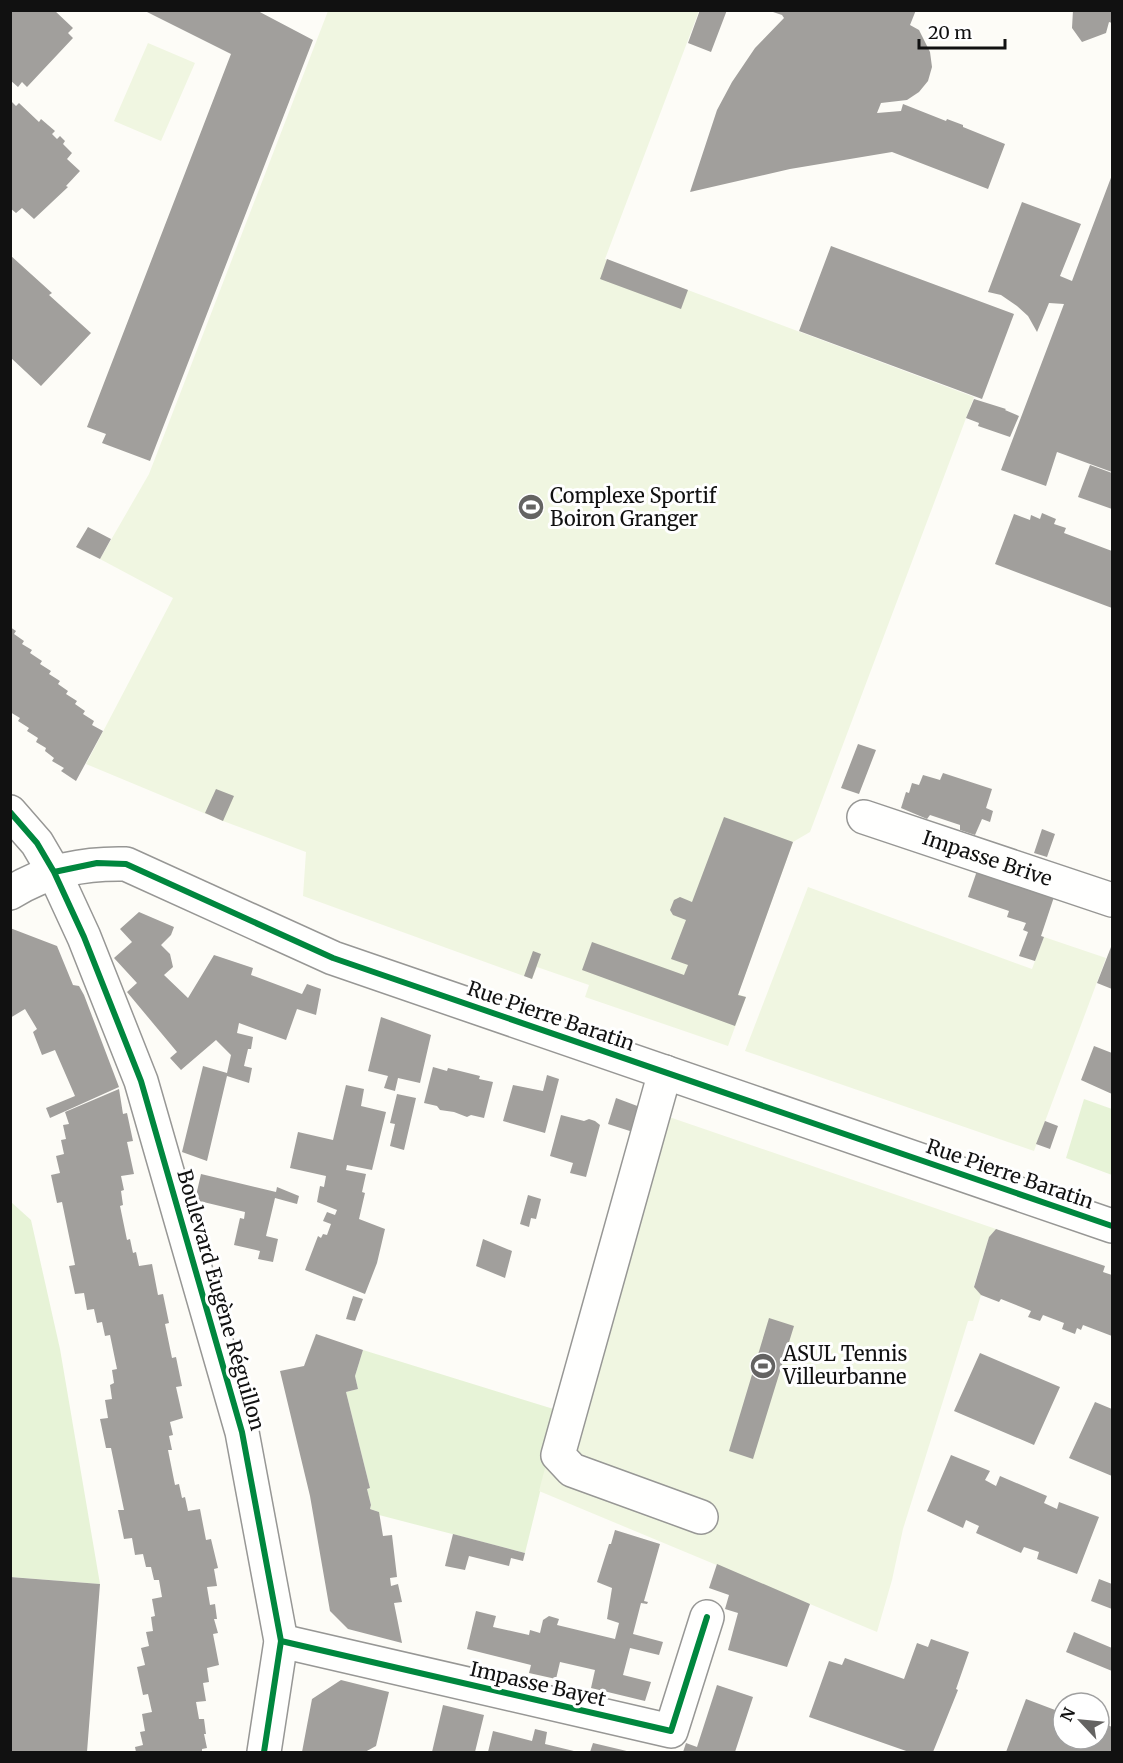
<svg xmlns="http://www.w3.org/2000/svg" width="1123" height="1763" font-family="Merriweather,serif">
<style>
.green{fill:#e7f3d7}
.pitch{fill:#f0f6e1}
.building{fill:#a19f9c}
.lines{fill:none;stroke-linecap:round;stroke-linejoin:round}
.minor-casing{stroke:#979795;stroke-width:36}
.minor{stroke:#fffffe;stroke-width:33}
.cycleway-casing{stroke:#fff;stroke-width:10}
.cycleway{stroke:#00873e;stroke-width:6}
.labels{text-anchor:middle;stroke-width:6;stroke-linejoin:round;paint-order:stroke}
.poi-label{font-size:20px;fill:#111;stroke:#fff;text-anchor:start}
.street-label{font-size:20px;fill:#111;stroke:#fff}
</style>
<rect width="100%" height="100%" fill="#fdfcf7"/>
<!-- green -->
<path class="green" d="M1084,1099L1112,1109V1175L1066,1158Z
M11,1202L31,1220L60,1349L100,1584L11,1577Z
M363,1350L560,1411L525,1553L379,1515V1512L370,1509L371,1505L367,1489L370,1488L346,1392L358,1389L355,1376Z"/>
<!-- pitch -->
<path class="pitch" d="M328,11H699L605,259L974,397L810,832L793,842L738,994L746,997L728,1046L585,997L589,985L537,967L532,979L303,896L306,852L223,821L86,764L173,598L100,559L149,474Z
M148,43L195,63L161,141L114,121Z
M808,887L1032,969L1044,937L1106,958L1034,1151L745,1051Z
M640,1107L996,1229L989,1237L974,1286L981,1295L973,1321H968L903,1529L892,1580L877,1632L539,1491Z"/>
<!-- building -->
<path class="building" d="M10,10H54L73,28L68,33L73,38L27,87L22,82L18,87L10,80Z
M143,10H256L313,40L150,461L102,443L106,434L87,427L231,54Z
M700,10H727L711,52L688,43Z
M767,10H916L910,25L919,30L930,52L932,67L928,81L919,92L907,100L881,103L877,113L901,111L903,104L946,121L947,119L963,125V127L1005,144L988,189L892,152L790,169L690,192L717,110L732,82L755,48L784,18L782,15Z
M1073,10H1112V23L1109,22L1106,33L1082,42L1072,28Z
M10,100L16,106L19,103L39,122L41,119L55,131L52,134L57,139L60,136L65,141L63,144L72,153L67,159L80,171L66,186L68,187L34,219L22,208L16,213L10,208Z
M1112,175V472L1057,452L1046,486L1001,470L1064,304L1049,303L1037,332L1028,316L1017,306L1001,295L988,292L1022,202L1081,224L1060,276L1072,281Z
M831,246L1014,314L982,399L799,331Z
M10,255L52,293L49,295L91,333L41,386L10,357Z
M607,259L688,290L681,309L600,279Z
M974,399L1006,409L1005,410L1019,416L1010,437L978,426L979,423L966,418Z
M1090,465L1112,473V509L1078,497Z
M1042,513L1056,519L1054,524L1066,528L1064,533L1112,551V608L995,564L1014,514L1030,520L1031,515L1040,519Z
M88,527L111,539L100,559L76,547Z
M10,627L16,631L14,634L24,641L22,644L32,650L30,653L42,661L40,664L51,671L49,674L60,681L58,684L68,691L66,694L77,701L75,704L85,711L83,714L94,721L92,725L103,731L76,781L61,771L64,768L52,761L54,758L45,751L46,748L36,742L38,738L27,731L29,728L18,721L20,718L10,712Z
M858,744L876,750L859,794L841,788Z
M943,773L992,789L986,808L993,811L990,822L982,819L975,835L960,830V825L930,815L927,819L901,808L906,792L909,793L912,783L919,785L923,775L940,780Z
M216,789L234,796L223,821L205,813Z
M724,817L793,842L738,995L746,997L735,1026L582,970L592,942L684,975L688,965L671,959L686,920L673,915L670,910L674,900L680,897L692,902Z
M1042,829L1055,834L1047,857L1034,853Z
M979,865L1056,891L1041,936L1044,937L1035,961L1019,956L1028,932L1023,930L1026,923L1007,917L1009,911L968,897Z
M139,912L174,927L171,935L161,945L170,954L173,967L164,975L188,998L214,955L253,968L251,975L302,994L307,984L321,989L316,1015L297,1009L286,1040L239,1023L237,1033L253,1037L251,1049H248L244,1066L252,1068L249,1083L227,1076L207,1161L182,1152L203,1066L227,1073L231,1055L216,1040L181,1070L170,1058L177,1052L127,992L137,983L114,958L132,942L120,929Z
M10,928L57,946L73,985L79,986L84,995L119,1087L50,1118L46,1108L75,1096L55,1050L42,1055L33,1032L37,1029L25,1009L10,1018Z
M1111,947L1112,948V989L1097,983Z
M533,951L541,954L532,979L524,976Z
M381,1017L431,1035L420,1083L398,1078L395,1091L384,1088L388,1076L368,1071Z
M1094,1046L1112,1053V1094L1081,1080Z
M433,1067L447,1071L448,1068L480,1076L479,1079L493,1082L484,1118L471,1115L467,1117L454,1112L440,1110L437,1106L424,1103Z
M547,1075L559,1079L545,1133L503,1121L513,1085L543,1091Z
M346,1085L364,1089L361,1106L386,1112L372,1170L347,1165L346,1170L366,1174L362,1192L365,1193L359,1219L385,1229L377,1263L365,1294L305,1270L318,1236L321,1238L323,1234L327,1235L331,1224L323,1221L327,1212L335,1215L337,1210L317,1202L320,1186L324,1187L326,1176L290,1168L298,1132L333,1140Z
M119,1089L123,1114L127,1113L133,1141L127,1142L134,1174L121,1176L124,1190L121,1191L123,1205L120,1206L127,1240L130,1239L133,1253L136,1252L139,1266L152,1264L158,1295L163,1294L169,1323L165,1324L172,1358L176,1357L182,1386L176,1387L183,1418L170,1422L173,1435L169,1436L172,1450H168L175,1485L179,1484L182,1498L185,1497L188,1511L200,1509L206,1540L211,1539L218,1568L214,1569L217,1586L207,1587L210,1605L215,1604L217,1619H214L218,1633L213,1634L219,1665L207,1668L209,1682L203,1683L206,1701L196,1702L199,1719H204L206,1734H204L207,1748L202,1749V1752H136L135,1747L143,1745L140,1732L145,1731L142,1714L152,1712L148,1694L143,1695L137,1667L145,1665L141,1648L149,1646L146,1632L153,1631L151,1617L155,1616L152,1599L162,1597L159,1580H154L151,1567H146L143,1554L135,1555L132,1538L124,1539L118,1510H124L111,1448H106L100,1419L108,1418L105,1400L112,1399L110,1385L114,1383L112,1370L117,1369L110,1335L105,1336L102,1322L97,1323L94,1309L87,1310L84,1293L75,1294L69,1266L75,1265L62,1202L57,1203L51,1175L60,1173L56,1156L64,1154L61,1140L66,1139L63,1125L69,1124L65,1112Z
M397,1094L416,1098L404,1150L390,1146L395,1124L390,1123Z
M616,1098L640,1107L633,1132L608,1124Z
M561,1115L584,1121L589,1119L595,1121L600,1125L586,1177L570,1173L573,1163L550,1156Z
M1045,1121L1058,1126L1050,1149L1036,1144Z
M201,1174L276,1192L277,1187L299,1196L297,1204L275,1198L266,1236L278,1239L273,1262L258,1259L260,1251L234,1245L240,1218L244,1219L245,1212L195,1200Z
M528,1195L541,1199L536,1219L531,1218L529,1227L520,1224Z
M996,1229L1105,1266L1103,1272L1112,1275V1336L1083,1325L1081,1330L1077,1328L1075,1334L1062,1329L1064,1323L1043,1315L1040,1321L1028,1317L1031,1311L1001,1299L999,1302L981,1295L974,1287L989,1237Z
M483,1239L512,1251L505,1278L476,1266Z
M353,1296L363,1299L355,1321L346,1319Z
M769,1318L794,1326L753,1459L729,1451Z
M316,1334L363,1350L355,1376L358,1389L346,1392L370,1488L367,1489L371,1505L370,1509L379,1512L383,1536L392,1535L397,1577L390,1578L391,1586L398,1584L402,1602L394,1603L402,1643L348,1629L330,1611L310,1496L280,1371L304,1366Z
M980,1353L1060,1387L1034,1445L954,1411Z
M1095,1402L1112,1409V1476L1069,1458Z
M951,1455L990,1471L985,1480L996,1486L1000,1476L1047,1496L1044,1503L1057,1509L1059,1502L1099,1517L1077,1574L1037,1559L1039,1552L1024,1547L1021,1553L976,1533L979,1526L966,1520L963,1528L927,1511Z
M615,1530L660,1544L644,1601L648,1602L647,1604L641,1603L633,1634L663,1642L659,1655L630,1648L623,1675L651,1682L645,1701L591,1688L595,1670L560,1662L556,1679L529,1673L531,1665L467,1649L476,1611L496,1616L493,1627L529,1635L530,1630L540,1633L543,1620L549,1616L559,1619L557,1625L615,1639L619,1623L607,1619L612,1588L597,1582L609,1544H611Z
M453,1534L525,1553L523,1561L511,1558L509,1566L469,1556L465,1570L445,1566Z
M717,1564L810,1604L787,1667L728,1650L738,1613L725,1609L729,1595L709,1588Z
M10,1577L100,1584L87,1752H10Z
M1099,1579L1112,1584V1609L1091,1601Z
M1074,1632L1112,1648V1671L1066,1652Z
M931,1639L969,1652L956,1689L958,1690L933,1752H909L809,1717L829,1661L842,1665L845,1658L904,1679L917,1643L928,1647Z
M341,1680L389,1692L376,1746L365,1752H302L312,1699Z
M717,1685L753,1697L735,1752H683L686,1743L697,1747Z
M1026,1699L1063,1713V1739H1099V1726L1101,1722L1112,1727V1752H1006Z
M443,1705L484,1715L475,1752H432Z
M535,1729L547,1732L545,1744L578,1752H488L493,1731L532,1741Z
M593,1743L631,1752H590Z"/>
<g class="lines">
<defs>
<g id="minor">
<path d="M10,812L37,843L54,872L84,937L141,1081L242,1432L281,1641L264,1752"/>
<path id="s1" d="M864,817L1112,900"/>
<path d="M10,893C47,870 84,863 126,864L333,958L1112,1226"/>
<path d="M665,1072L558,1455L572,1470L701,1517"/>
<path d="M281,1641L671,1731L707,1617"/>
</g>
</defs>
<!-- minor casing -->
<use href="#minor" class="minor-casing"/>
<!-- minor -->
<use href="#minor" class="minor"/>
<defs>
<path id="cycleway" d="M10,812L37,843L54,872L84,937L141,1081L242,1432L281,1641L264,1752
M54,872L97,863L126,864L333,958L1112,1226
M281,1641L671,1731L707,1617"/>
</defs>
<!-- cycleway casing -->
<use href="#cycleway" class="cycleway-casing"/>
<!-- cycleway -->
<use href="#cycleway" class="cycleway"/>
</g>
<!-- icons -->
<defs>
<symbol id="stadium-disc" viewBox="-11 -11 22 22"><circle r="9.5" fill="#646362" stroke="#fff"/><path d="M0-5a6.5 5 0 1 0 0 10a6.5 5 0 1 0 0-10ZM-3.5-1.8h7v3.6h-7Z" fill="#fff"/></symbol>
</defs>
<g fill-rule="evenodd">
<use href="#stadium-disc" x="516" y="492" width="30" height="30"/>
<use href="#stadium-disc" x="748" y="1351" width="30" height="30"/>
</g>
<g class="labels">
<!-- poi labels -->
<g class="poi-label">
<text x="550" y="503">Complexe Sportif<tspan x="550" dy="23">Boiron Granger</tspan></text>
<text x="783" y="1361">ASUL Tennis<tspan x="783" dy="23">Villeurbanne</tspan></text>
</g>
<!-- street labels -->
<g class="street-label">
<text dy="7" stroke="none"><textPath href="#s1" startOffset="130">Impasse Brive</textPath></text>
<text transform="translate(551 1016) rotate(19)" y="7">Rue Pierre Baratin</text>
<text transform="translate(1010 1174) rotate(19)" y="7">Rue Pierre Baratin</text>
<text transform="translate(221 1300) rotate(74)" y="7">Boulevard Eugène Réguillon</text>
<text transform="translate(538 1684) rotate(13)" y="7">Impasse Bayet</text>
</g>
</g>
<!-- border -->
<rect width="1123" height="1763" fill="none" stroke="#111111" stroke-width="24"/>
<!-- north arrow -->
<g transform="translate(1081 1721) rotate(296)"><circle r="28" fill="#ffffff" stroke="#a0a0a0" stroke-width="1.5"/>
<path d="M0-4.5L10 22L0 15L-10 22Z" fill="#646362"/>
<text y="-9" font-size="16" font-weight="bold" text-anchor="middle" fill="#111111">N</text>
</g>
<!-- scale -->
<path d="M919 39v9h86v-9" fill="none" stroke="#111111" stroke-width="3"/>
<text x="928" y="39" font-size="18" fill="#111111" stroke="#ffffff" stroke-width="4.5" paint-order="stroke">20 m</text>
</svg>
